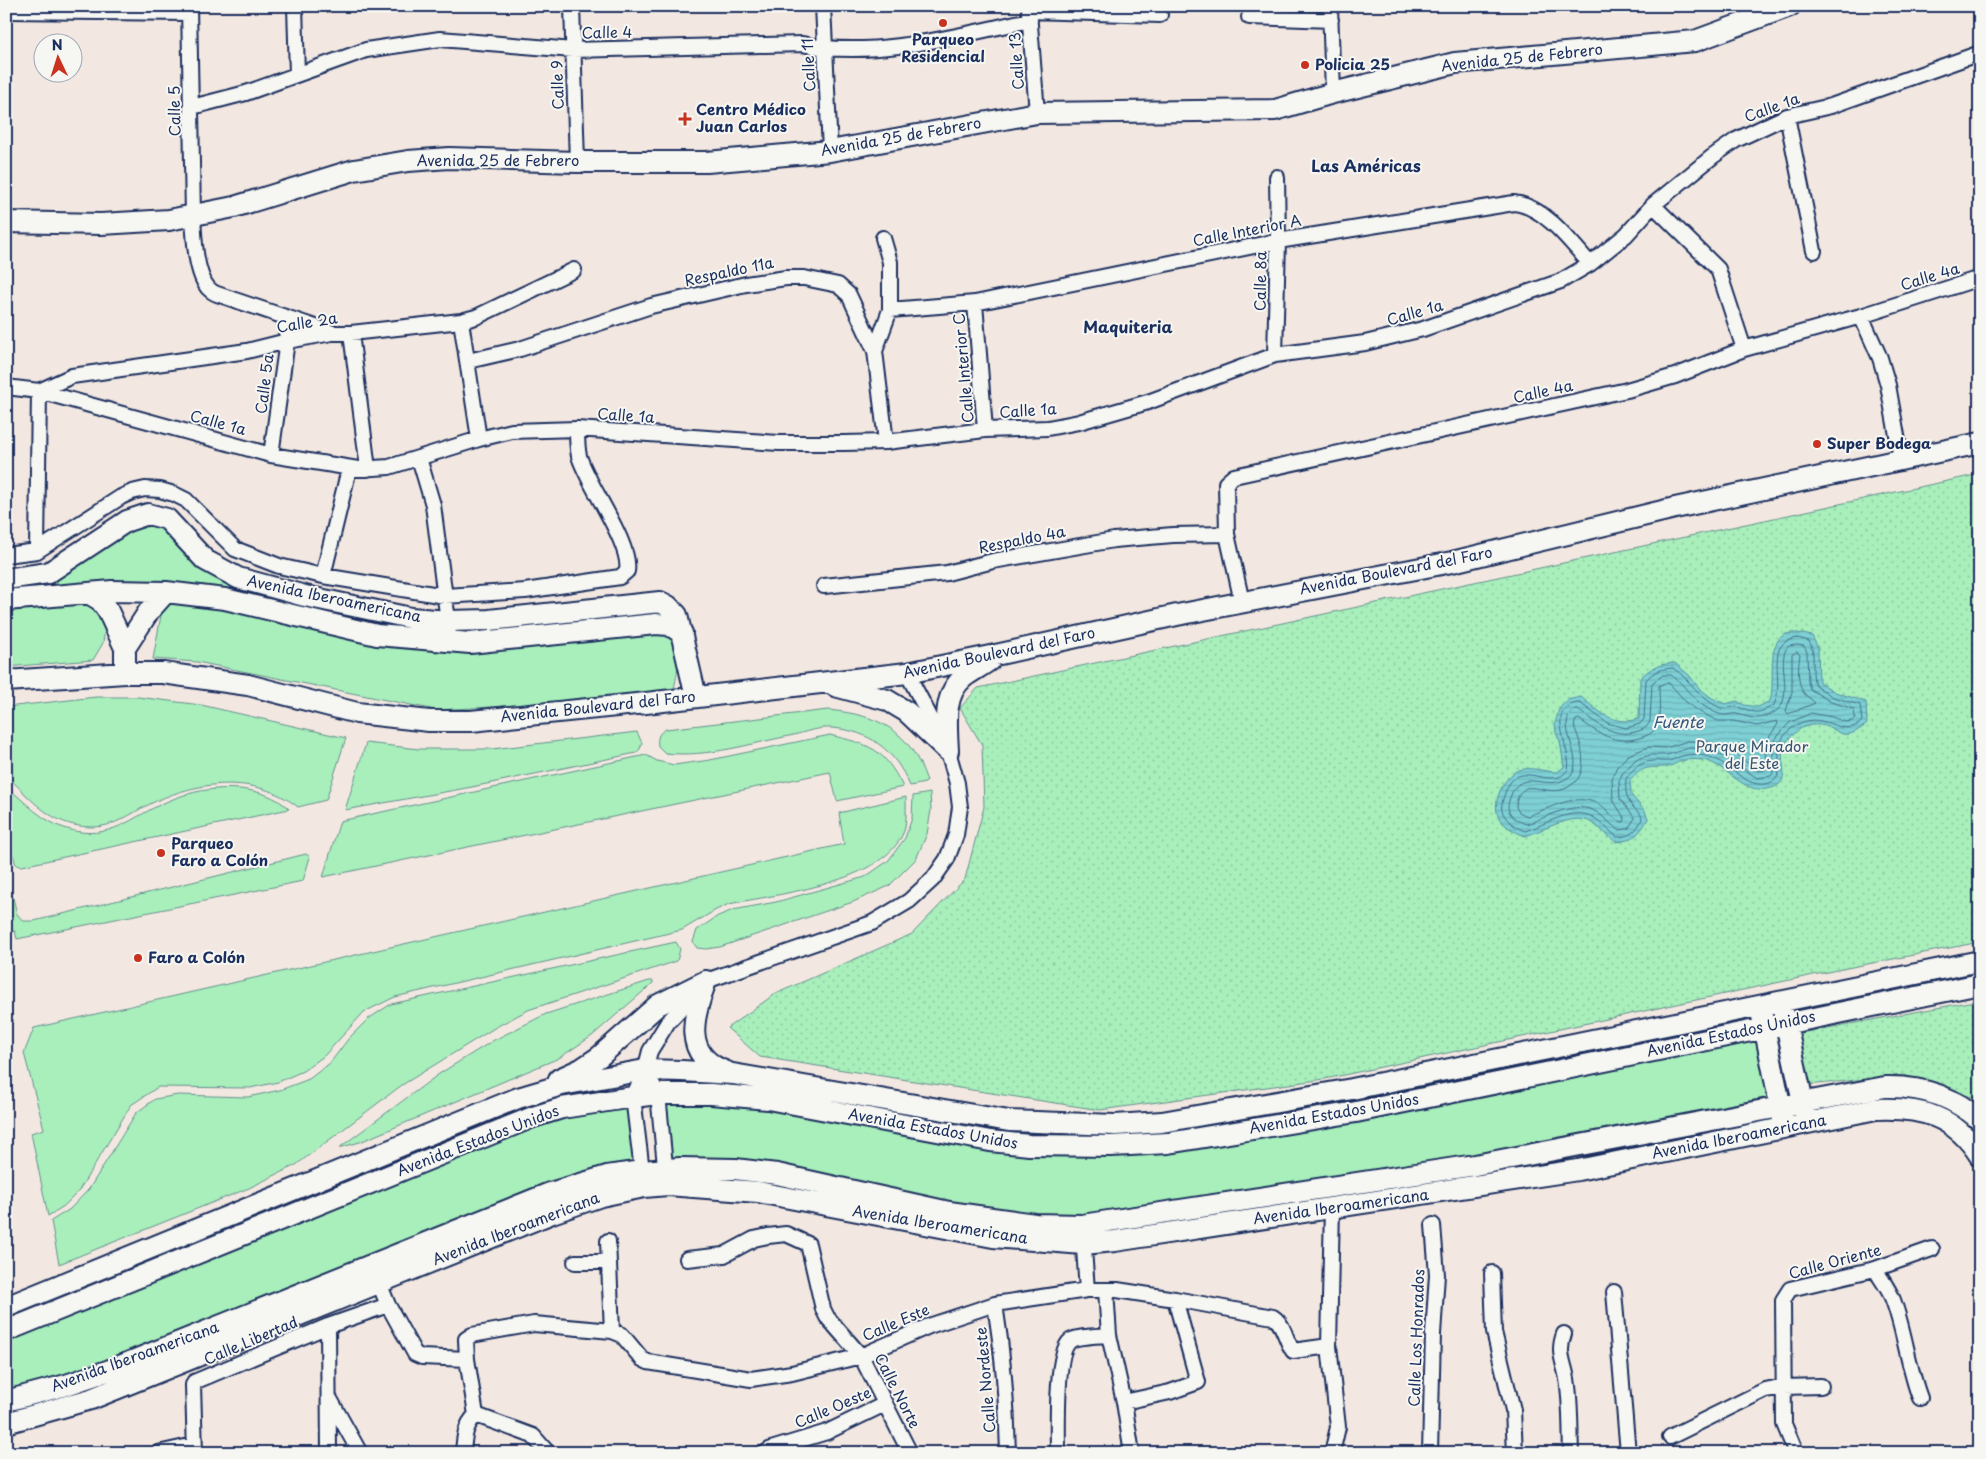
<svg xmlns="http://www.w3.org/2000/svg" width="1986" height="1459" font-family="'Playpen Sans',sans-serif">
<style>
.green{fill:#a8efbb;stroke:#628f8c}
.park{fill:url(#park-dots);stroke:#628f8c}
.water{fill:url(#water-rules);stroke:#5690a5}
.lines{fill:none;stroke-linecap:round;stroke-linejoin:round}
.shore{stroke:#436f8d;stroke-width:1}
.street-casing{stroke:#1b2f5e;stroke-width:18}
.secondary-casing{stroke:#1b2f5e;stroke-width:24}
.street{stroke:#f6f6f2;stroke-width:14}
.secondary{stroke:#f6f6f2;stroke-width:20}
.poi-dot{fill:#c8321e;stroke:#f6f6f2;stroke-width:2}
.labels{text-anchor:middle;stroke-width:4;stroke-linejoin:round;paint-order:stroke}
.street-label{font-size:15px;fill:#1b2f5e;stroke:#f6f6f2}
.poi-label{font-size:15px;font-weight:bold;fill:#1b2f5e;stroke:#f6f6f2;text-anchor:start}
.park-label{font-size:15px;fill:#375571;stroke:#f6f6f2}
.neighbourhood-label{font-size:16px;font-weight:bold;fill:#1b2f5e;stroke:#f6f6f2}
.water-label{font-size:16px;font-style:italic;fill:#34577c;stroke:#f6f6f2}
</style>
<defs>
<pattern id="park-dots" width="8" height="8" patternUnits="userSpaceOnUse" patternTransform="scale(1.25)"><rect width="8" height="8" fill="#a8efbb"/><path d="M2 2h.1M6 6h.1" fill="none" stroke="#90cda3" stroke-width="1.8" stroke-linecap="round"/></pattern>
<pattern id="water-rules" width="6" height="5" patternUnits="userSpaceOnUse" patternTransform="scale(1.25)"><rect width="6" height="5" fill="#7ed0d4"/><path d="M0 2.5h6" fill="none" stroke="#6cb3b8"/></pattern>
</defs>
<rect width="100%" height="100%" fill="#f3e8e1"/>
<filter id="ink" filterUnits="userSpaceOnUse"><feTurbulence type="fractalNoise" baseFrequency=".02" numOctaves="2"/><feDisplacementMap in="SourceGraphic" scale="10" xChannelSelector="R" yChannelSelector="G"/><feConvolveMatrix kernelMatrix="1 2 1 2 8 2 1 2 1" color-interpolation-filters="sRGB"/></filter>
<g filter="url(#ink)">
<!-- green -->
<path class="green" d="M149,516L205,563L411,620L658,607L661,612L659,620L447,639L224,596L6,598V582Z
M79,599L92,604L106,621L103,643L93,660L6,667V605Z
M164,599L229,606L378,640L669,632C681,654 679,665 674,689L509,706L436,710L197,662L153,659Z
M96,697H138L201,705L346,738L326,800L298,807C255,773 196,781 150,804C131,813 115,827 93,827C64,827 47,815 26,795C20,789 14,781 6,778V707Z
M828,710C879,715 910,730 927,781L925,783L910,786C895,751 871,731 832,728C820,727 805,732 794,735C752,743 708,758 665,753L658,746C657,738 658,733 666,729Z
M637,732L642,743L640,749L636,753L472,787L345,810L366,743L419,749H492Z
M830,735C870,745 883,747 903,787L837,801L830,772L323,877L340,821L646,755L657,761L674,765L710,760Z
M6,786C25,802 43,822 67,829C110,842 131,817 166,802C190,791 215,787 240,789C258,791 276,796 289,809L22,866L16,865L10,846L6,842Z
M930,793L931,810L927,834L916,859L889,886L853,902L720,947L706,949L697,948L693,942L697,930L718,916L733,910L776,902L865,877L888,861L905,838L912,818L913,796Z
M906,797C906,807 907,821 904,831C885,883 777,894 729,904L716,910L682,930L395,997L364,1012L324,1056L303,1071L278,1082L250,1088L158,1087L131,1105L78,1192L64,1206L48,1216L31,1133L44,1129L24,1053L34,1028L844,844L839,813Z
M306,854L310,857L303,881L17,939L15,931L6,933V870L17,914L23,921H34Z
M676,942L680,949L677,961L528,1010L496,1027L402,1085L296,1165L249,1188L59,1264L51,1221L70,1209L89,1189L136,1113L155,1099L178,1095L248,1097L280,1090L309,1079L330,1063L349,1038L368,1019L391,1004Z
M649,981H653V983L592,1036L559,1058L360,1142L339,1148L439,1074L494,1040L546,1014Z
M1760,1034L1773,1100L1418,1169L1112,1216L1045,1219L671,1164L666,1102L716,1099L1114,1151Z
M629,1104L636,1166L191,1332L60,1379L6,1394V1338L552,1115Z"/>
<!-- park -->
<path class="park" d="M1980,474V942L1837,970L1325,1079L1100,1110L760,1057L727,1028L775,994L912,934L965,879L984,807L982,745L960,708L978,688Z
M1980,1000V1107L1972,1097L1904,1075L1808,1085L1795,1034Z"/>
<!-- water -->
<path class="water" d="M1798,633L1812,636L1818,648L1819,682L1835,692L1866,702L1867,724C1860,729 1852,736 1843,734C1838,733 1834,729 1829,727C1817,723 1803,724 1794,734C1791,736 1786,742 1784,746C1777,762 1796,784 1767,789C1743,793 1729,768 1707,761C1699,759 1689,759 1681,761C1676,763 1672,766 1667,767C1648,768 1643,765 1630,781L1631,795L1645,811L1648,819C1640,833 1634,841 1616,842C1608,837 1601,828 1592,823C1575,811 1543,831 1525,836C1515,832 1503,826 1498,816C1492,801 1504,776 1519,770C1531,766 1545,772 1557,772L1564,767L1560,741L1556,733L1555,724L1559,709L1567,700L1581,697C1601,713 1613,726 1639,719L1640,678C1651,667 1660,664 1675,663L1689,675L1699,688L1712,698L1725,704L1737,701L1744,705L1758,707L1770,701C1776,683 1765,642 1786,634C1789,633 1794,633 1798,633Z"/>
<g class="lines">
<!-- shore -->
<path class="shore" d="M1798,638L1809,641C1817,655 1810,670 1815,685L1833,697L1860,705L1862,721C1842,742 1822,705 1792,728C1787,732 1779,741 1779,747C1777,762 1786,781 1765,784C1742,787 1728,759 1705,756C1696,754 1687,754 1679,757C1675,758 1672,761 1668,761C1663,762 1658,760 1653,761C1640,762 1632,769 1626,779C1625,791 1626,800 1635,809C1639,813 1641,813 1642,819C1637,830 1631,837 1617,837C1609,831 1602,822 1593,817C1571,806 1546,825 1525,831C1517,828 1509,823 1504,815C1500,809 1502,803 1504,796C1515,759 1538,783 1559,777C1562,776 1566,772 1568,770C1573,750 1542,705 1580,703L1607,723L1626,728L1640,724L1644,719L1646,680C1654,671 1661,669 1673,668C1691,680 1700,700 1721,708C1727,709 1732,706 1737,707C1756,711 1754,717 1774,705C1786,680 1762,641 1798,638Z
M1798,645L1804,646L1807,652L1808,682L1810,689L1831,702L1854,709L1855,718L1852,721L1845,722L1832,717L1811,713L1789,723L1773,742V773L1771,776L1757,778L1731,760L1707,749L1689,748L1667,755H1651L1636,759L1622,774L1619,781L1620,799L1635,818L1628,829L1619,830C1611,825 1605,818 1598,813C1575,798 1548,818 1526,824C1520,822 1514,819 1510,813C1507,808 1508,803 1510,798C1521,762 1551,798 1573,773C1582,753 1556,726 1573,710H1578C1595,722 1613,738 1635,732C1643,730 1647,728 1650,721L1652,683L1663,675H1671C1685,684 1692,700 1707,708C1712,711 1719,715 1725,715C1729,715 1733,713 1737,714C1753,718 1757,721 1773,713C1798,700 1773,658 1789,646Z
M1797,652L1800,655C1798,665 1797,682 1803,692C1806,697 1812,699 1815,703L1788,714L1786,711L1792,692V655Z
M1665,683H1669L1686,702L1700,712L1718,721H1734L1757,726L1777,721L1778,724L1766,742L1765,770L1758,771L1733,752L1708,742L1688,741L1665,748L1649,747L1633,753L1627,756L1616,768L1612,779L1613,800L1625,819L1624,822C1615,822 1609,811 1602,806C1577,790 1550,809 1527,816L1519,812L1516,807C1516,799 1519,793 1526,788C1537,786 1549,793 1561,790C1566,789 1570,786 1574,783C1587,772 1583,749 1577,734C1575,728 1573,726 1576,720L1579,719C1597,733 1615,745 1639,738C1647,736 1654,733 1657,725C1661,715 1659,698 1659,686Z"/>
<defs>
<path id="street" d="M189,6L193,215C194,235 195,272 208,288C210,290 214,293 217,294L330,332
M295,6L297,74
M572,6L577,162
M823,6L830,151
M1330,6L1333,93
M6,11L189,13
M1029,11L1160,15
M1029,12L1037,113
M1249,17L1331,20
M192,107L246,93L366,50L440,39L573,50L802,44C873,60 959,35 1030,20
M1787,116L1814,251
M1653,205L1718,269L1744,349
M975,303L985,430
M890,310L975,303L1278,241L1514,203C1544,206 1571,242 1590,264
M1861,316L1880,358L1888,385L1901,458
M461,321L479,439
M351,333L368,469
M875,351L890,310V262L883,238
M1275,355L1278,241L1277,177
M468,361L520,349L651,306L746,284L786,278H804L838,285L849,295L875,351L886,442
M6,387L39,391L271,455L358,469L389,467L479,439L512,431L577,429L779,443H844L886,442L985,430L1048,428L1079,422L1148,402L1275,355L1365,343L1423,329L1561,281L1590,264L1626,235L1653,205L1712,157L1736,140L1787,116L1831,106L1980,53
M271,455L287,341L285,317
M419,458L433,505L449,629
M37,551L39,391L72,376L247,351L287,341L332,333H351L461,321L476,317L574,270
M6,555L37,551L121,497L132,492L145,489L160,490L174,494L186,500L235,549L279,566L323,576L445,596L525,591L620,577L627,571C632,544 588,486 579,456C577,447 577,438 577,429
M323,576L349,469
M824,586L947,573L993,561L1114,540L1173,535L1227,534
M1242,602L1227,534L1226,483L1234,476L1627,390L1675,376L1744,349L1861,316L1980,278
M645,1070L658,1094L666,1176
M643,1179L633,1097L645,1070L650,1051L668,1022L706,981L872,923L909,901L933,879L947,859L956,835L960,807L957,783L948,751L907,673
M1083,1235L1087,1290
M608,1241L612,1331
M687,1259L724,1255L754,1239L768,1236L786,1234L808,1244L823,1309L827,1317L861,1356L910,1453
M575,1262H609
M1875,1269C1881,1279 1889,1289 1893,1300C1905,1332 1908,1367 1920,1398
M1492,1273L1494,1332L1513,1410L1515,1453
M379,1283L388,1305L415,1354L422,1357L467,1359
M1106,1290L1109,1335L1124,1402L1132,1453
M1614,1292L1628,1453
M995,1304C1003,1354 1007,1402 1008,1453
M328,1326L329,1453
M1564,1334C1557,1353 1564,1361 1567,1379C1571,1403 1570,1428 1571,1453
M330,1399L360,1453
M1124,1402L1170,1392L1198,1382L1175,1299
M476,1415L533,1436L548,1453
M1670,1437L1765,1390L1783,1387L1821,1386
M158,1453L194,1445
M195,1453L193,1385L194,1382L328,1326L388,1305
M463,1453C464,1438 465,1425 476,1415L467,1359L466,1339L472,1335L534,1324L612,1331L622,1335L642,1359L648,1362L751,1379L792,1373L861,1356L929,1326L995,1304L1087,1290H1117L1175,1299L1273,1317C1285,1325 1285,1340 1293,1351L1329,1346
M765,1453L771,1449L827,1432L885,1404
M1058,1453C1058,1433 1055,1353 1070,1341C1076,1336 1100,1336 1109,1335
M1332,1453L1338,1427L1329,1346L1332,1207
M1430,1453L1433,1334L1437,1275L1433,1225
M1794,1453V1448L1784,1424L1783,1300L1790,1289L1875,1269L1932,1249"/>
<path id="secondary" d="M6,222L101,224L169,220L234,207L354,170L408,161L449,158L577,162H707L830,151L1037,113L1275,110L1333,93L1455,63L1695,41L1790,6
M6,579L48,573L127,521L148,514L167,519L205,560L238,578L305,596L411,618L448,621L489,620L660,602L668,606L677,615L696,697
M88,593L100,600L108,611L125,648V673
M6,600L112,591L166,592L225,599L377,635L470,643L656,624L669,625L682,633
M125,648L149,611L166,592
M6,681L125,673H163L248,685L357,713L429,721H471L646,703L907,673L1000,654L1177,615L1452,562L1675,508L1980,443
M835,686L887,700L907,712L948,751
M948,751C947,726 942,695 964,677C972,671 982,666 990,660
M706,981C693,1016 681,1056 727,1072
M1783,1010L1806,1116
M1762,1016L1783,1119
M559,1079L581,1069L599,1057L658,1005L706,981
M6,1307L518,1098L562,1085L645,1070L682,1071L733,1074L1009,1121L1115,1125L1162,1122L1352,1089L1980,961
M6,1331L533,1117L562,1108L633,1097L658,1094H711L768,1099L990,1141L1029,1145L1111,1146L1168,1143L1356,1112L1980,984
M6,1401L66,1385L110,1370L550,1193L607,1176L642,1171L680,1168L735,1169L777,1174L949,1212L1035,1224L1082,1225L1475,1165L1885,1087C1921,1086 1953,1096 1980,1120
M6,1423L91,1399L552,1213L601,1196L644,1187L668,1185L758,1192L993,1237L1083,1244L1115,1241L1578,1170L1876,1109C1921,1107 1955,1116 1980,1156"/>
</defs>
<!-- street casing -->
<use href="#street" class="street-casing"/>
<!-- secondary casing -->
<use href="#secondary" class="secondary-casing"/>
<!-- street -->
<use href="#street" class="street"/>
<!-- secondary -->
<use href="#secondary" class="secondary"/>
</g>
</g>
<!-- markers -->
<g class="poi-dot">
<circle cx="943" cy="23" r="5"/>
<circle cx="1305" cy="65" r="5"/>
<path d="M682.5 111.5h5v5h5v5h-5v5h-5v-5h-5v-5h5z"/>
<circle cx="1817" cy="444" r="5"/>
<circle cx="161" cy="853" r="5"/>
<circle cx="138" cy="958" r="5"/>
</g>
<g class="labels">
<!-- street labels -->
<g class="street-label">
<text transform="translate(607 33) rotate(-1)" y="5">Calle 4</text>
<text transform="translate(1522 58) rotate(-6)" y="5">Avenida 25 de Febrero</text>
<text transform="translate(1017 61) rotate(-94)" y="5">Calle 13</text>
<text transform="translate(809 65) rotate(-93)" y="5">Calle 11</text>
<text transform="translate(558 85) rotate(-92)" y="5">Calle 9</text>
<text transform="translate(1772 108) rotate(-20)" y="5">Calle 1a</text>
<text transform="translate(175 111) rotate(-91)" y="5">Calle 5</text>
<text transform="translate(901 137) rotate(-10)" y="5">Avenida 25 de Febrero</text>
<text x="498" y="166">Avenida 25 de Febrero</text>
<text transform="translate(1247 231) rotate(-11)" y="5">Calle Interior A</text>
<text transform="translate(729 272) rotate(-12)" y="5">Respaldo 11a</text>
<text transform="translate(1930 277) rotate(-17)" y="5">Calle 4a</text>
<text transform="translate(1261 281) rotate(-89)" y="5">Calle 8a</text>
<text transform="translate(1415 313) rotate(-16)" y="5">Calle 1a</text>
<text transform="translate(307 323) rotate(-9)" y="5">Calle 2a</text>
<text transform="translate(964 368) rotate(-95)" y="5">Calle Interior C</text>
<text transform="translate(265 384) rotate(-83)" y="5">Calle 5a</text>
<text transform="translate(1543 392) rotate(-12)" y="5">Calle 4a</text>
<text transform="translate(1028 411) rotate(-4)" y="5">Calle 1a</text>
<text transform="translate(626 416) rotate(4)" y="5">Calle 1a</text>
<text transform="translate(218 423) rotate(15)" y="5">Calle 1a</text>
<text transform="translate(1022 540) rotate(-11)" y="5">Respaldo 4a</text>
<text transform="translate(1396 571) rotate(-11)" y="5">Avenida Boulevard del Faro</text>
<text transform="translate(334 599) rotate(12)" y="5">Avenida Iberoamericana</text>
<text transform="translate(999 653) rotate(-12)" y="5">Avenida Boulevard del Faro</text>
<text transform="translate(598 707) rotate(-6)" y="5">Avenida Boulevard del Faro</text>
<text transform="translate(1731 1034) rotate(-12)" y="5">Avenida Estados Unidos</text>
<text transform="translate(1334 1114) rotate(-10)" y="5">Avenida Estados Unidos</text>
<text transform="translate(933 1129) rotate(10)" y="5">Avenida Estados Unidos</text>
<text transform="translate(1739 1137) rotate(-11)" y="5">Avenida Iberoamericana</text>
<text transform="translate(478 1141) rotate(-21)" y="5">Avenida Estados Unidos</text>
<text transform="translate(1341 1207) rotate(-8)" y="5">Avenida Iberoamericana</text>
<text transform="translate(940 1225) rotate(9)" y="5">Avenida Iberoamericana</text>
<text transform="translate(516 1229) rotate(-21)" y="5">Avenida Iberoamericana</text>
<text transform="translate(1835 1262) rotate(-15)" y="5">Calle Oriente</text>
<text transform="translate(896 1323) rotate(-23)" y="5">Calle Este</text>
<text transform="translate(1417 1338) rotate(-88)" y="5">Calle Los Honrados</text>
<text transform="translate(251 1341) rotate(-23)" y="5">Calle Libertad</text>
<text transform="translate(135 1357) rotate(-20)" y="5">Avenida Iberoamericana</text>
<text transform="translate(986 1380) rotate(-95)" y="5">Calle Nordeste</text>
<text transform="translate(897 1391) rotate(63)" y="5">Calle Norte</text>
<text transform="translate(833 1408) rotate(-23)" y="5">Calle Oeste</text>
</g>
<!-- poi labels -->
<g class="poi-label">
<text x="943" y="45" text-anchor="middle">Parqueo<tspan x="943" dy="17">Residencial</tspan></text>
<text x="1315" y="70">Policia 25</text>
<text x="696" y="115">Centro Médico<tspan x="696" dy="17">Juan Carlos</tspan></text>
<text x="1827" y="449">Super Bodega</text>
<text x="171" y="849">Parqueo<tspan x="171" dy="17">Faro a Colón</tspan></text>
<text x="148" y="963">Faro a Colón</text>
</g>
<!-- park labels -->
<g class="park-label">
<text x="1752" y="752">Parque Mirador<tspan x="1752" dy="17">del Este</tspan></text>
</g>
<!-- neighbourhood labels -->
<g class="neighbourhood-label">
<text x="1366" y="172">Las Américas</text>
<text x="1128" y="333">Maquiteria</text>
</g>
<!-- water labels -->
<g class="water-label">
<text x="1678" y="728">Fuente</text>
</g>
</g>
<!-- margin -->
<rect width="1986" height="1459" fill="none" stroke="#f6f6f2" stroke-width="25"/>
<rect x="12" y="12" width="1961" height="1434" fill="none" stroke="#1b2f5e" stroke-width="2" filter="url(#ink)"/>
<!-- north arrow -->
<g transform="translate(58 58) rotate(356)"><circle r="24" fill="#f6f6f2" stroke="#9ea6b7"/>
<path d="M0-4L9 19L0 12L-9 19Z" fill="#c8321e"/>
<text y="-8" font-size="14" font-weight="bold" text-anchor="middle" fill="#1b2f5e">N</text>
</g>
</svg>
